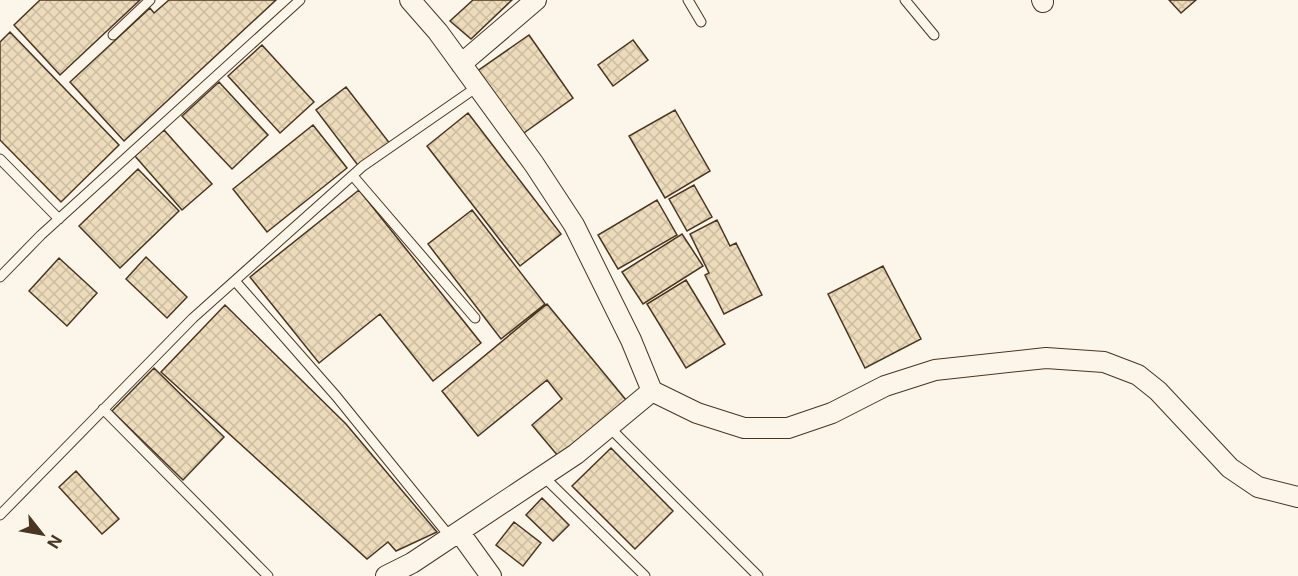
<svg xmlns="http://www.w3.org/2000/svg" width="1298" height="576" font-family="Inter,sans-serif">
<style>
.building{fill:url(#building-cross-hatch);stroke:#4a3520;stroke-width:1.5}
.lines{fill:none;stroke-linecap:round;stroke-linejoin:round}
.lane-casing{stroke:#4a3520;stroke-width:11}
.street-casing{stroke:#4a3520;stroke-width:22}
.lane{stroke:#fbf6e9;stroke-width:9}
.street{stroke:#fbf6e9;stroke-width:20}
</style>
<defs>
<pattern id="building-cross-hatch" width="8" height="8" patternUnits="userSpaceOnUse" patternTransform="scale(1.5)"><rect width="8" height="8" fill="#ecdcbc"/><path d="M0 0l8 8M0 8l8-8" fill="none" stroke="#ccbda1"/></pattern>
</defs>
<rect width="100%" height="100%" fill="#fbf6e9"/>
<!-- building -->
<path class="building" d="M40,0H140L60,75L14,25Z
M169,0H276L124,141L70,82L150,8L154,13Z
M473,0H512L471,39L450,21Z
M1169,0H1196L1181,13Z
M10,32L119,145L61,202L0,140V42Z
M529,35L573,98L521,135L476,72Z
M633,40L648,60L613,86L598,65Z
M262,45L314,102L280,133L228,76Z
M219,82L268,135L232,169L182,116Z
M346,87L391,145L360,168L316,110Z
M675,110L710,171L665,198L629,136Z
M468,113L561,234L520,266L427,146Z
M313,125L347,168L267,232L233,189Z
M164,130L212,184L182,210L135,156Z
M138,169L179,211L120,268L79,226Z
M694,185L712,217L687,231L669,199Z
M359,190L481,343L433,381L380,314L319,363L250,277Z
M657,200L677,235L618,269L598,235Z
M472,210L545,304L501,339L428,244Z
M717,220L730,246L736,243L762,295L724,314L705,275L709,273L690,234Z
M682,234L703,266L643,304L622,272Z
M146,257L187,297L167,318L126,279Z
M59,258L97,293L67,326L29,291Z
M883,266L921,339L865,368L828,294Z
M686,280L725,344L686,368L647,304Z
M547,304L626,400L558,456L532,425L562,399L547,380L478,436L442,391Z
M225,305L346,424L437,532L396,551L388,542L367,559L161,372Z
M154,368L224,437L183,480L112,411Z
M611,448L673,511L635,549L572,486Z
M76,471L119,519L102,534L59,487Z
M542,498L569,525L553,541L526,515Z
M514,522L541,543L523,566L496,545Z"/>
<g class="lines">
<defs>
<path id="lane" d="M688,0L701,22
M905,0L934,35
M113,35L150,0
M0,159L59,219
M353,176L475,318
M0,277L41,235L300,0
M235,281L336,396L451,538
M103,409L268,576
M609,427L758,576
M543,476L645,576
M0,515L193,318L363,166L477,87"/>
<path id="street" d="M410,0L438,32L534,164L574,225L631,340L652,391
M1042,0L1043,2
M461,64L536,0
M460,533L491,576
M386,576L412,563L576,454L652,391L697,413L744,428H788L832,413L885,386L935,370L1046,358L1104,362L1138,375L1158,391L1230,468L1258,487L1298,497"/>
</defs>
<!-- lane casing -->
<use href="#lane" class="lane-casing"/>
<!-- street casing -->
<use href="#street" class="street-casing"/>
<!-- lane -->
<use href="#lane" class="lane"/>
<!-- street -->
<use href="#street" class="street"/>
</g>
<!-- north arrow -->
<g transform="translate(42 534) rotate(121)" stroke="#fbf6e9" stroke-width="4.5" paint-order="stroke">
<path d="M0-4.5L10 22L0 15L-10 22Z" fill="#4a3520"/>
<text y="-9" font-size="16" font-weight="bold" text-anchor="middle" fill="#4a3520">N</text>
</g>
</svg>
